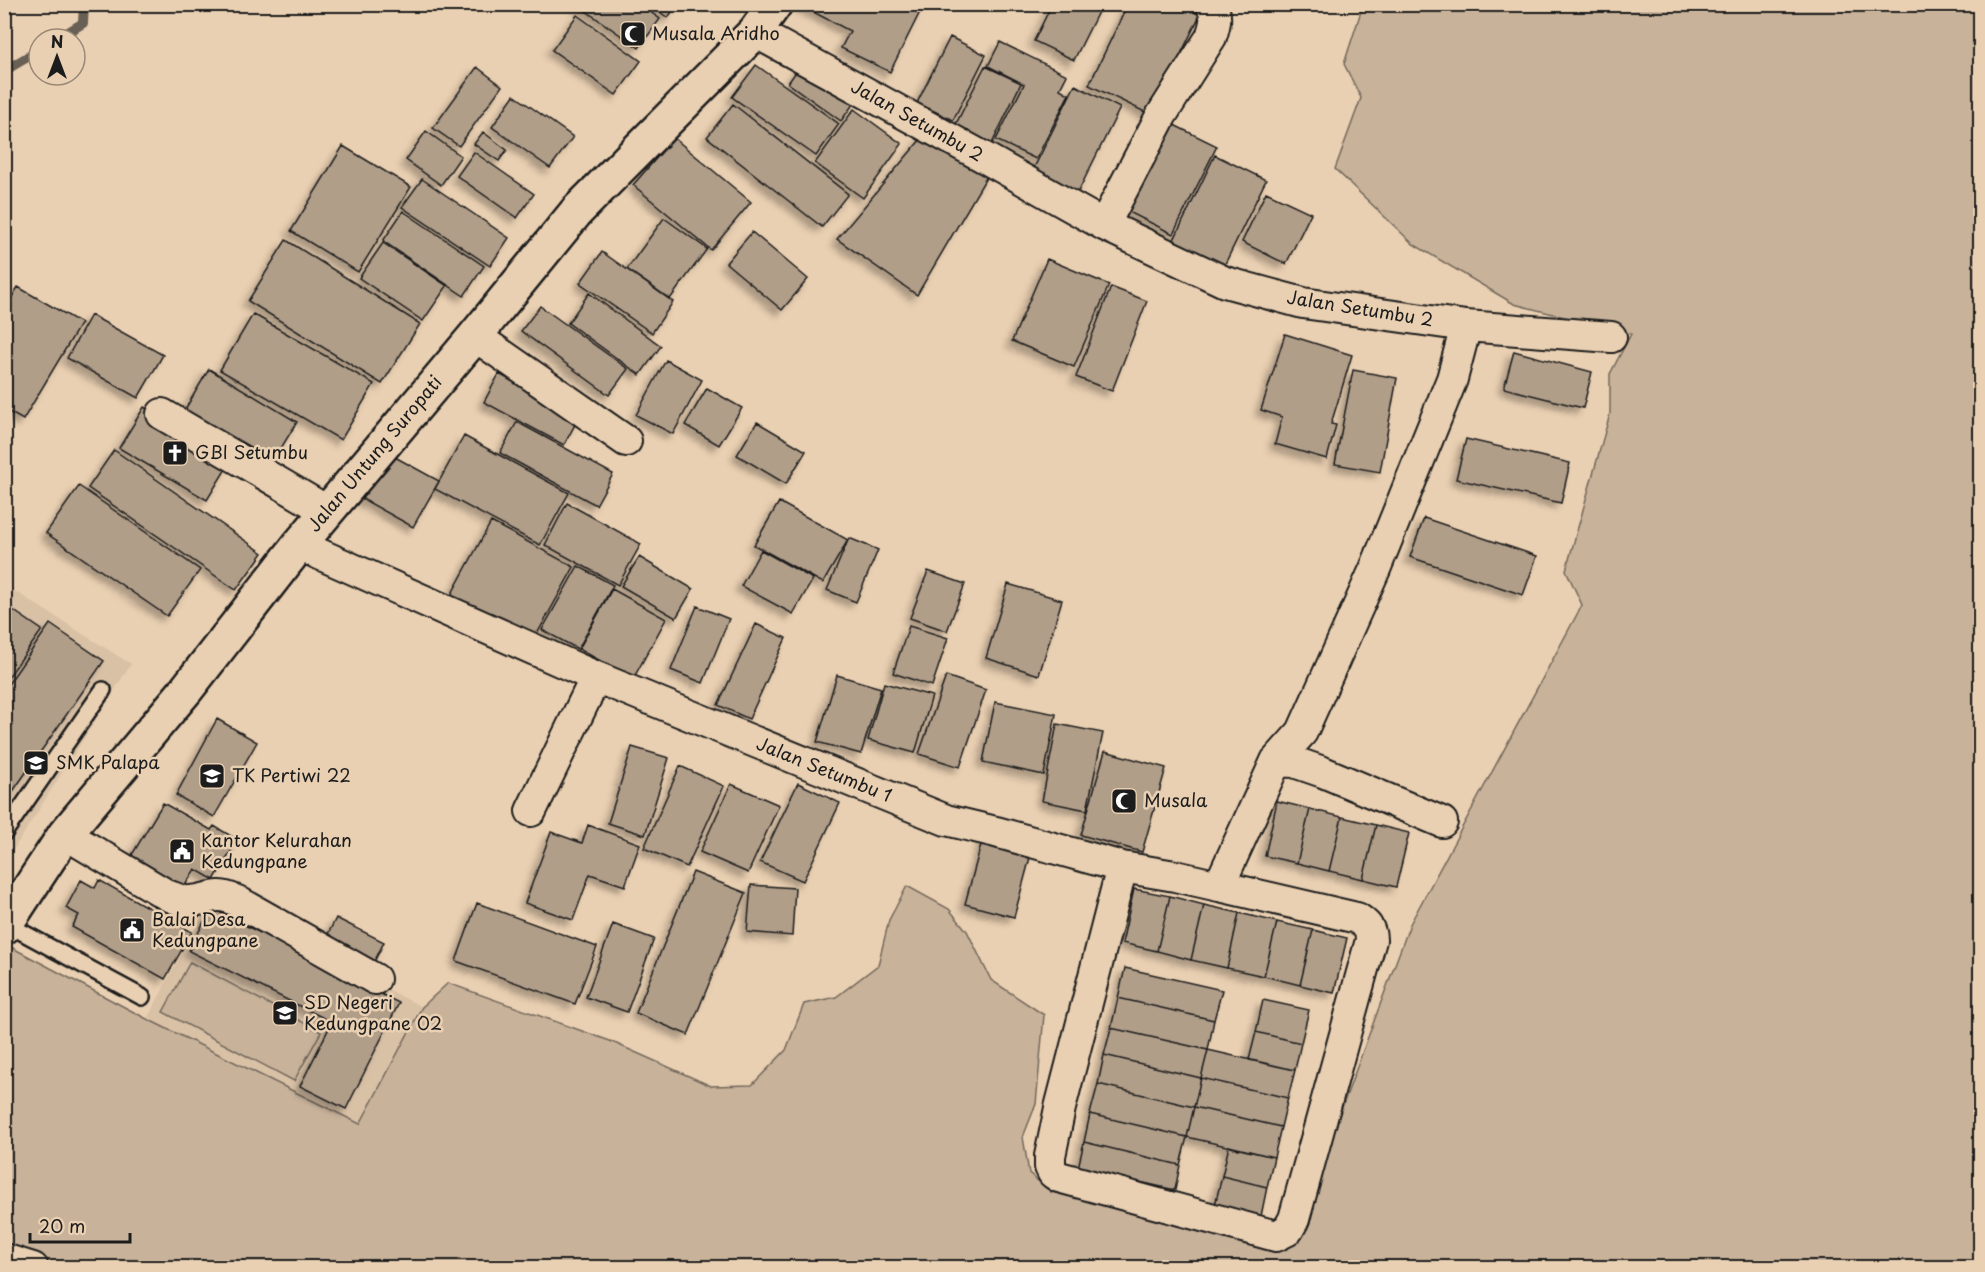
<svg xmlns="http://www.w3.org/2000/svg" width="1985" height="1272" font-family="'Playpen Sans',sans-serif">
<style>
.built{fill:#d9c1a6}
.green{fill:#c8b29a;stroke:#72675b;stroke-width:1.5}
.lines{fill:none;stroke-linecap:round;stroke-linejoin:round}
.stream{stroke:#685f54;stroke-width:10}
.building{fill:#b19e89;stroke:#1c1c1c;stroke-width:1.5;filter:url(#shadow)}
.service-casing{stroke:#1c1c1c;stroke-width:20}
.minor-casing{stroke:#1c1c1c;stroke-width:34}
.secondary-casing{stroke:#1c1c1c;stroke-width:38}
.service{stroke:#ead0b2;stroke-width:15}
.minor{stroke:#ead0b2;stroke-width:30}
.secondary{stroke:#ead0b2;stroke-width:33}
.labels{text-anchor:middle;stroke-width:5;stroke-linejoin:round;paint-order:stroke}
.poi-label{font-size:18px;fill:#1c1c1c;stroke:#ead0b2;text-anchor:start}
.street-label{font-size:18px;fill:#1c1c1c;stroke:#ead0b2}
</style>
<defs>
<filter id="shadow"><feDropShadow dx="-5.5" dy="5.5" stdDeviation="3" flood-color="#0004"/></filter>
</defs>
<rect width="100%" height="100%" fill="#ead0b2"/>
<filter id="ink" filterUnits="userSpaceOnUse"><feTurbulence type="fractalNoise" baseFrequency=".0167" numOctaves="2"/><feDisplacementMap in="SourceGraphic" scale="12" xChannelSelector="R" yChannelSelector="G"/><feConvolveMatrix kernelMatrix="1 2 1 2 8 2 1 2 1" color-interpolation-filters="sRGB"/></filter>
<g filter="url(#ink)">
<!-- built -->
<path class="built" d="M5,585L131,664L5,863Z
M212,898L422,1007L360,1125L147,1019Z"/>
<!-- green -->
<path class="green" d="M1363,5H1980V1267L66,1268L5,1249L4,948L7,945L147,1019L360,1124L422,1007L448,983L610,1041L711,1086L752,1085L786,1050L804,1004L836,997L878,965L889,920L907,886L949,909L967,931L991,980L1044,1015L1036,1104L1023,1137L1029,1173L1051,1192L1291,1245L1410,924L1582,605L1566,570L1610,414V374L1631,334L1514,304L1413,244L1335,169L1361,98L1344,64Z
M190,962L321,1032L294,1081L163,1012Z"/>
<g class="lines">
<!-- stream -->
<path class="stream" d="M57,39L83,23L84,4
M4,71L39,50"/>
</g>
<!-- building -->
<path class="building" d="M576,4H639L660,19L639,48Z
M649,4H677L668,18Z
M798,4H915L922,8L890,72L841,48L850,31Z
M1052,4H1102L1074,60L1034,41Z
M1128,4H1178L1200,15L1151,115L1089,85Z
M577,15L641,61L616,95L552,50Z
M950,37L986,55L953,120L917,103Z
M1000,42L1067,75L1060,89L1069,94L1036,159L996,140L1024,84L988,66Z
M756,65L839,124L816,156L732,97Z
M800,66L859,96L841,121L788,83Z
M985,66L1021,83L988,152L951,134Z
M477,67L502,86L459,146L433,128Z
M1075,85L1120,108L1076,196L1031,174Z
M514,95L573,137L550,168L492,127Z
M733,104L848,194L822,227L707,137Z
M854,109L902,144L863,198L815,163Z
M1170,123L1217,146L1173,234L1127,211Z
M426,131L461,156L441,185L406,160Z
M483,132L507,150L499,161L474,144Z
M926,133L990,171L917,295L837,239Z
M674,138L751,202L711,250L633,185Z
M343,146L411,187L358,272L291,231Z
M474,152L534,194L517,218L457,176Z
M1215,155L1266,180L1222,270L1171,246Z
M422,179L509,238L490,266L402,207Z
M1266,192L1311,213L1286,264L1242,242Z
M403,211L484,266L464,296L383,241Z
M664,218L707,249L670,299L627,269Z
M752,232L808,279L782,310L726,263Z
M286,240L420,324L382,384L248,301Z
M383,243L447,286L423,321L359,278Z
M602,252L673,302L652,333L580,283Z
M1047,259L1109,285L1074,367L1012,341Z
M18,287L81,323L23,420L4,409V310Z
M1111,287L1147,301L1112,391L1076,377Z
M589,293L661,346L640,375L568,323Z
M540,306L628,369L609,395L521,331Z
M253,314L374,384L341,440L220,370Z
M91,315L163,355L138,398L67,358Z
M1285,334L1352,355L1331,424L1336,425L1327,459L1275,444L1282,417L1261,410Z
M1514,351L1592,372L1583,408L1504,388Z
M666,360L702,380L673,434L636,415Z
M209,369L297,422L269,468L181,416Z
M1353,370L1397,378L1380,472L1335,464Z
M499,374L579,417L564,445L484,402Z
M707,388L742,408L719,445L685,425Z
M144,407L232,459L207,500L119,448Z
M517,422L613,474L596,505L500,453Z
M757,422L806,451L786,484L737,455Z
M464,436L569,493L540,545L435,489Z
M1466,439L1570,463L1561,503L1456,479Z
M114,450L263,553L236,590L88,488Z
M384,451L439,481L413,527L359,497Z
M79,486L200,570L167,616L46,533Z
M779,502L848,540L823,583L754,545Z
M567,503L641,544L618,585L545,545Z
M1424,518L1537,556L1523,595L1410,557Z
M491,522L574,567L532,643L449,599Z
M849,538L878,550L856,602L827,590Z
M761,550L813,579L793,614L741,586Z
M639,557L693,589L676,618L621,586Z
M578,566L613,585L578,649L542,630Z
M928,571L965,584L947,631L910,618Z
M1008,584L1062,600L1039,675L986,658Z
M612,589L666,619L633,679L579,649Z
M4,604L42,630L4,683Z
M697,606L729,619L703,683L671,670Z
M50,624L104,661L4,804V690Z
M756,624L786,638L749,719L718,705Z
M909,626L948,638L932,686L893,673Z
M837,675L881,688L861,754L817,742Z
M946,676L986,690L960,767L919,754Z
M884,683L932,696L915,753L868,740Z
M995,702L1056,714L1044,775L983,762Z
M217,719L257,742L214,817L176,795Z
M1057,724L1103,733L1087,810L1042,801Z
M632,747L669,758L645,835L608,823Z
M1105,751L1166,768L1142,852L1081,835Z
M680,766L724,786L687,867L644,848Z
M798,783L840,803L803,881L760,862Z
M731,784L779,805L748,873L700,852Z
M1277,801L1310,809L1297,863L1265,856Z
M163,803L211,830L214,826L238,840L214,880L195,869L180,894L127,863Z
M1310,809L1342,817L1329,871L1297,863Z
M1342,817L1376,825L1363,879L1329,871Z
M588,825L640,844L625,886L590,874L573,920L525,903L551,832L582,843Z
M1376,825L1409,833L1396,887L1363,879Z
M983,837L1032,850L1014,917L965,904Z
M693,872L746,893L688,1035L636,1013Z
M81,880L95,888L99,880L192,932L165,979L72,927L79,915L66,908Z
M751,885L795,888L792,936L747,932Z
M1134,889L1170,896L1157,951L1122,943Z
M1170,896L1204,905L1191,960L1157,951Z
M477,903L597,947L575,1004L456,961Z
M1204,905L1239,913L1227,968L1191,960Z
M211,908L399,1003L346,1109L300,1086L332,1022L189,951Z
M1239,913L1277,922L1264,976L1227,968Z
M336,918L384,942L369,972L321,948Z
M1277,922L1313,930L1300,985L1264,976Z
M613,924L654,939L627,1012L586,997Z
M1313,930L1347,938L1334,993L1300,985Z
M1125,968L1222,990L1214,1020L1118,998Z
M1118,998L1214,1020L1208,1050L1111,1028Z
M1263,1000L1309,1010L1301,1043L1256,1032Z
M1111,1028L1208,1050L1201,1078L1104,1055Z
M1256,1032L1301,1043L1295,1070L1249,1060Z
M1208,1050L1295,1070L1288,1098L1201,1078Z
M1104,1055L1201,1078L1194,1107L1098,1084Z
M1201,1078L1288,1098L1281,1127L1194,1107Z
M1098,1084L1194,1107L1187,1137L1090,1114Z
M1194,1107L1281,1127L1274,1157L1187,1137Z
M1090,1114L1187,1137L1180,1165L1084,1142Z
M1084,1142L1180,1165L1175,1190L1078,1168Z
M1229,1146L1274,1157L1267,1187L1222,1176Z
M1222,1176L1267,1187L1261,1216L1215,1205Z"/>
<g class="lines">
<defs>
<path id="service" d="M4,833L103,690
M7,924L142,997"/>
<path id="minor" d="M1104,225L1161,116L1211,37C1215,25 1218,15 1211,4
M1466,326L1611,337
M475,336L626,441
M162,414L327,511
M299,545L596,677L946,820L996,832L1122,867L1175,876L1219,886L1276,761L1302,732L1375,569L1452,379L1466,326L1303,303L1225,282L1104,225L987,159L755,32
M1276,761L1294,762L1323,772L1442,822
M531,811L596,677
M65,834L167,895C175,898 182,902 190,901C212,900 213,890 237,901L375,979
M1122,867L1060,1108L1050,1156V1167L1053,1173L1059,1177L1276,1236L1288,1230L1294,1219L1371,940C1371,928 1366,924 1357,918L1219,886
M4,1259L33,1268"/>
<path id="secondary" d="M4,927L65,834L186,690L299,545L475,336L577,211L755,32L775,4"/>
</defs>
<!-- service casing -->
<use href="#service" class="service-casing"/>
<!-- minor casing -->
<use href="#minor" class="minor-casing"/>
<!-- secondary casing -->
<use href="#secondary" class="secondary-casing"/>
<!-- service -->
<use href="#service" class="service"/>
<!-- minor -->
<use href="#minor" class="minor"/>
<!-- secondary -->
<use href="#secondary" class="secondary"/>
</g>
</g>
<!-- icons -->
<defs>
<symbol id="mosque-square" viewBox="-11 -11 22 22"><rect x="-9" y="-9" width="18" height="18" rx="4" fill="#1c1c1c" stroke="#ead0b2"/><path d="M3.5-4.9A6 6 0 1 0 3.5 4.9A5 5 0 1 1 3.5-4.9Z" fill="#fff"/></symbol>
<symbol id="church-square" viewBox="-11 -11 22 22"><rect x="-9" y="-9" width="18" height="18" rx="4" fill="#1c1c1c" stroke="#ead0b2"/><path d="M-1.2-6h2.4v3.5h3.3v2.4h-3.3V6h-2.4V-.1h-3.3v-2.4h3.3Z" fill="#fff"/></symbol>
<symbol id="school-square" viewBox="-11 -11 22 22"><rect x="-9" y="-9" width="18" height="18" rx="4" fill="#1c1c1c" stroke="#ead0b2"/><path d="M0-5L7-2L0 1L-7-2ZM-4 1L0 2.5L4 1V4Q0 6-4 4Z" fill="#fff"/></symbol>
<symbol id="civic-square" viewBox="-11 -11 22 22"><rect x="-9" y="-9" width="18" height="18" rx="4" fill="#1c1c1c" stroke="#ead0b2"/><path d="M-.6-6.5H3V-4.5H.6V-3L4-1V1h2V6H-6V1h2V-1L-.6-3ZM-1.2 2.5V6h2.4V2.5Z" fill="#fff"/></symbol>
</defs>
<g fill-rule="evenodd">
<use href="#mosque-square" x="618" y="19" width="30" height="30"/>
<use href="#church-square" x="160" y="438" width="30" height="30"/>
<use href="#school-square" x="21" y="748" width="30" height="30"/>
<use href="#school-square" x="197" y="761" width="30" height="30"/>
<use href="#mosque-square" x="1109" y="786" width="30" height="30"/>
<use href="#civic-square" x="167" y="836" width="30" height="30"/>
<use href="#civic-square" x="117" y="915" width="30" height="30"/>
<use href="#school-square" x="270" y="998" width="30" height="30"/>
</g>
<g class="labels">
<!-- poi labels -->
<g class="poi-label">
<text x="652" y="40">Musala Aridho</text>
<text x="195" y="459">GBI Setumbu</text>
<text x="56" y="769">SMK Palapa</text>
<text x="232" y="782">TK Pertiwi 22</text>
<text x="1144" y="807">Musala</text>
<text x="201" y="847">Kantor Kelurahan<tspan x="201" dy="21">Kedungpane</tspan></text>
<text x="152" y="926">Balai Desa<tspan x="152" dy="21">Kedungpane</tspan></text>
<text x="304" y="1009">SD Negeri<tspan x="304" dy="21">Kedungpane 02</tspan></text>
</g>
<!-- street labels -->
<g class="street-label">
<text transform="translate(917 121) rotate(29)" y="6">Jalan Setumbu 2</text>
<text transform="translate(1360 309) rotate(9)" y="6">Jalan Setumbu 2</text>
<text transform="translate(375 454) rotate(-50)" y="6">Jalan Untung Suropati</text>
<text transform="translate(824 770) rotate(22)" y="6">Jalan Setumbu 1</text>
</g>
</g>
<!-- margin -->
<rect width="1985" height="1272" fill="none" stroke="#ead0b2" stroke-width="24"/>
<rect x="12" y="12" width="1961" height="1248" fill="none" stroke="#1c1c1c" stroke-width="2" filter="url(#ink)"/>
<!-- north arrow -->
<g transform="translate(57 57)"><circle r="28" fill="#ead0b2" stroke="#988876" stroke-width="1.5"/>
<path d="M0-4.5L10 22L0 15L-10 22Z" fill="#1c1c1c"/>
<text y="-9" font-size="16" font-weight="bold" text-anchor="middle" fill="#1c1c1c">N</text>
</g>
<!-- scale -->
<path d="M30 1233v9h100v-9" fill="none" stroke="#1c1c1c" stroke-width="3"/>
<text x="39" y="1233" font-size="18" fill="#1c1c1c" stroke="#ead0b2" stroke-width="4.5" paint-order="stroke">20 m</text>
</svg>
